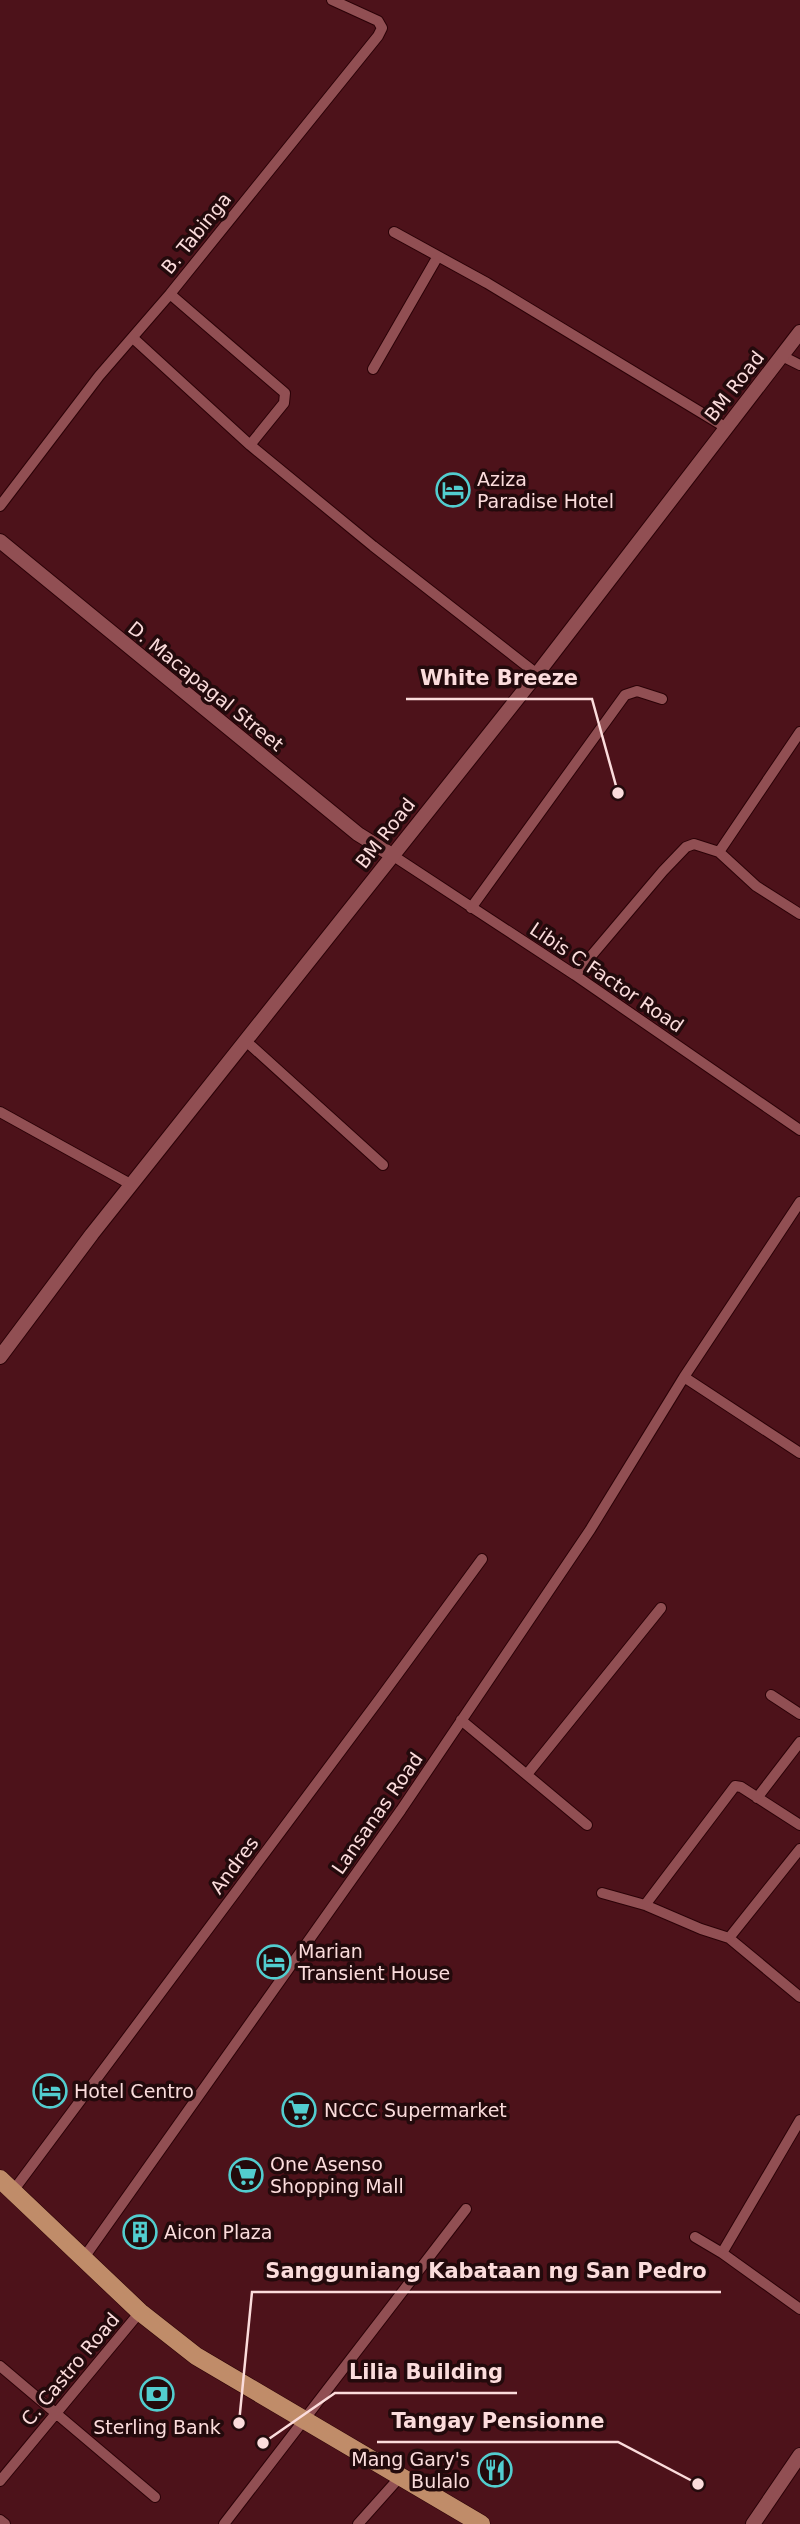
<svg xmlns="http://www.w3.org/2000/svg" width="800" height="2524" font-family="'DejaVu Sans',sans-serif">
<style>
.lines{fill:none;stroke-linecap:round;stroke-linejoin:round}
.minor-casing{stroke:#2b0207;stroke-width:12}
.tertiary-casing{stroke:#2b0207;stroke-width:16}
.primary-casing{stroke:#2b0207;stroke-width:19}
.minor{stroke:#914f53;stroke-width:10}
.tertiary{stroke:#914f53;stroke-width:14}
.primary{stroke:#c08c69;stroke-width:18}
.labels{text-anchor:middle;stroke-width:7;stroke-linejoin:round;paint-order:stroke}
.street-label{font-size:19px;fill:#fbdcdc;stroke:#230a0c}
.poi-label{font-size:19px;fill:#fbdcdc;stroke:#230a0c;text-anchor:start}
.leader{fill:none;stroke:#fbdcdc;stroke-width:2.5}
.callout-dot{fill:#fbdcdc;stroke:#230a0c;stroke-width:2.5}
.callout-label{font-size:21px;text-anchor:middle;font-weight:bold;fill:#fbdcdc;stroke:#230a0c;stroke-width:7;stroke-linejoin:round;paint-order:stroke}
</style>
<rect width="100%" height="100%" fill="#4d121a"/>
<g class="lines">
<defs>
<path id="minor" d="M394,232L487,283L725,427
M170,294L285,393L284,403L250,445
M133,338L250,445L373,546L537,674
M782,356L800,365
M373,369L438,256
M0,506L99,376L170,294L378,36L382,28L378,21L332,0
M719,852L800,732
M392,855L575,975L800,1130
M471,908L625,695L637,691L662,699
M575,975L663,871L686,847L694,844L719,852L756,886L800,914
M247,1042L383,1165
M0,1112L132,1185
M684,1377L800,1453
M771,1695L800,1714
M461,1720L587,1825
M528,1773L661,1608
M757,1798L800,1742
M602,1893L645,1905L701,1929L729,1938L800,1997
M645,1905L735,1786L741,1787L800,1825
M729,1938L800,1849
M13,2191L378,1701L482,1559
M695,2237L722,2253L800,2309
M722,2253L800,2120
M83,2259L401,1810L590,1530L684,1377L800,1202
M0,2366L155,2497
M0,2481L140,2312
M0,2520L5,2524
M224,2524L466,2209
M358,2524L400,2477"/>
<path id="tertiary" d="M0,541L358,834L392,855
M0,1357L92,1234L537,674L800,332
M753,2524L800,2455"/>
<path id="primary" d="M0,2179L140,2312L196,2356L481,2524"/>
</defs>
<!-- minor casing -->
<use href="#minor" class="minor-casing"/>
<!-- tertiary casing -->
<use href="#tertiary" class="tertiary-casing"/>
<!-- primary casing -->
<use href="#primary" class="primary-casing"/>
<!-- minor -->
<use href="#minor" class="minor"/>
<!-- tertiary -->
<use href="#tertiary" class="tertiary"/>
<!-- primary -->
<use href="#primary" class="primary"/>
</g>
<!-- icons -->
<defs>
<symbol id="hotel-ring" viewBox="-11 -11 22 22"><circle r="9.5" fill="#230a0c" stroke="#52cdcf" stroke-width="1.5"/><path d="M-6-4.5h1.5V1H6V5H4.5V3h-9V5H-6ZM-4 0a1.8 1.8 0 1 1 3.6 0ZM.5 0V-2.5h3Q6-2.5 6 0Z" fill="#52cdcf"/></symbol>
<symbol id="supermarket-ring" viewBox="-11 -11 22 22"><circle r="9.5" fill="#230a0c" stroke="#52cdcf" stroke-width="1.5"/><path d="M-6-5.5h2.5l.6 2H6L4.5 2H-2.5L-4.4-4H-6ZM-1.5 3.2a1.3 1.3 0 1 0 .1 0ZM3 3.2a1.3 1.3 0 1 0 .1 0Z" fill="#52cdcf"/></symbol>
<symbol id="building-ring" viewBox="-11 -11 22 22"><circle r="9.5" fill="#230a0c" stroke="#52cdcf" stroke-width="1.5"/><path d="M-4-6H4V6H1V3H-1V6H-4ZM-2.5-4.3h1.7v1.8h-1.7ZM.8-4.3h1.7v1.8H.8ZM-2.5-1h1.7V.8h-1.7ZM.8-1h1.7V.8H.8Z" fill="#52cdcf"/></symbol>
<symbol id="bank-ring" viewBox="-11 -11 22 22"><circle r="9.5" fill="#230a0c" stroke="#52cdcf" stroke-width="1.5"/><path d="M-6-4H6V4H-6ZM0-2.3a2.3 2.3 0 1 0 0 4.6a2.3 2.3 0 1 0 0-4.6Z" fill="#52cdcf"/></symbol>
<symbol id="restaurant-ring" viewBox="-11 -11 22 22"><circle r="9.5" fill="#230a0c" stroke="#52cdcf" stroke-width="1.5"/><path d="M-5-6h1v4h1v-4h1v4h1v-4h1v5L-1.5 .5V6h-2V.5L-5-1ZM5-6V6H3V1.5H1.5Q1.5-4 5-6Z" fill="#52cdcf"/></symbol>
</defs>
<g fill-rule="evenodd">
<use href="#hotel-ring" x="434" y="471" width="38" height="38"/>
<use href="#hotel-ring" x="255" y="1943" width="38" height="38"/>
<use href="#hotel-ring" x="31" y="2072" width="38" height="38"/>
<use href="#supermarket-ring" x="280" y="2091" width="38" height="38"/>
<use href="#supermarket-ring" x="227" y="2156" width="38" height="38"/>
<use href="#building-ring" x="121" y="2213" width="38" height="38"/>
<use href="#bank-ring" x="138" y="2375" width="38" height="38"/>
<use href="#restaurant-ring" x="476" y="2451" width="38" height="38"/>
</g>
<g class="labels">
<!-- street labels -->
<g class="street-label">
<text transform="translate(196 233) rotate(-51)" y="7">B. Tabinga</text>
<text transform="translate(734 386) rotate(-52)" y="7">BM Road</text>
<text transform="translate(206 686) rotate(39)" y="7">D. Macapagal Street</text>
<text transform="translate(385 833) rotate(-52)" y="7">BM Road</text>
<text transform="translate(607 977) rotate(34)" y="7">Libis C Factor Road</text>
<text transform="translate(377 1813) rotate(-55)" y="7">Lansanas Road</text>
<text transform="translate(234 1865) rotate(-53)" y="7">Andres</text>
<text transform="translate(70 2369) rotate(-50)" y="7">C. Castro Road</text>
</g>
<!-- poi labels -->
<g class="poi-label">
<text x="477" y="486">Aziza<tspan x="477" dy="22">Paradise Hotel</tspan></text>
<text x="298" y="1958">Marian<tspan x="298" dy="22">Transient House</tspan></text>
<text x="74" y="2098">Hotel Centro</text>
<text x="324" y="2117">NCCC Supermarket</text>
<text x="270" y="2171">One Asenso<tspan x="270" dy="22">Shopping Mall</tspan></text>
<text x="164" y="2239">Aicon Plaza</text>
<text x="157" y="2434" text-anchor="middle">Sterling Bank</text>
<text x="470" y="2466" text-anchor="end">Mang Gary's<tspan x="470" dy="22">Bulalo</tspan></text>
</g>
</g>
<!-- callouts -->
<path class="leader" d="M618 793L592 699H406M239 2423L252 2292H721M263 2443L335 2393H517M698 2484L618 2442H377"/>
<g class="callout-dot">
<circle cx="618" cy="793" r="7"/>
<circle cx="239" cy="2423" r="7"/>
<circle cx="263" cy="2443" r="7"/>
<circle cx="698" cy="2484" r="7"/>
</g>
<g class="callout-label">
<text x="499" y="685">White Breeze</text>
<text x="486" y="2278">Sangguniang Kabataan ng San Pedro</text>
<text x="426" y="2379">Lilia Building</text>
<text x="498" y="2428">Tangay Pensionne</text>
</g>
</svg>
